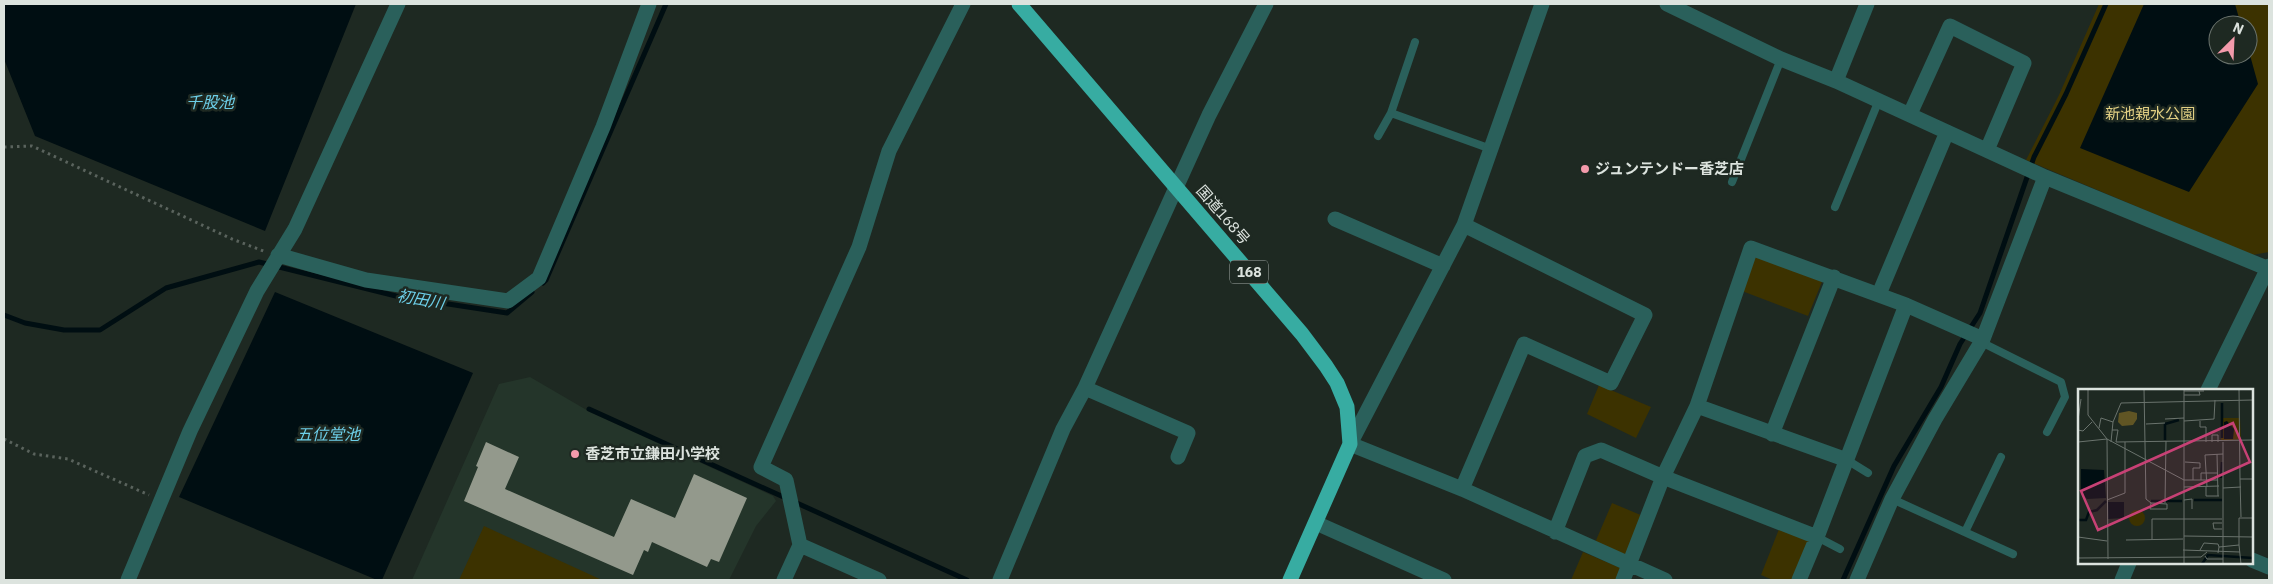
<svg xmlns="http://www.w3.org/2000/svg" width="2273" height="584" font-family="'IBM Plex Sans','Noto Sans JP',sans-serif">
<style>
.built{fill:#24352a}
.green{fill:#3c3200;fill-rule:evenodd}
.water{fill:#000e12}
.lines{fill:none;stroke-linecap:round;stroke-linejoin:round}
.stream{stroke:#000e12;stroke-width:5}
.building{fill:#93998c}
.path{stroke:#5a635d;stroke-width:3;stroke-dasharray:2.5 4;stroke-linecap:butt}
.lane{stroke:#2a605b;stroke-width:8}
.street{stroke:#2a605b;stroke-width:15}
.highway{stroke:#37aca2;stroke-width:15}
.poi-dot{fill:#f39aab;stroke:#1e2922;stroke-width:2}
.labels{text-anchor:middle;stroke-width:5;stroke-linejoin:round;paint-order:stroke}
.shield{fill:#1e2922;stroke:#a3aba6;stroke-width:1}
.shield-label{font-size:14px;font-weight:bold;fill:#dce3de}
.park-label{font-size:15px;fill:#e1cf83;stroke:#1e2922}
.poi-label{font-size:15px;font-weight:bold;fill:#dce3de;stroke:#1e2922;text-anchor:start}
.street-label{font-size:15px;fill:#dce3de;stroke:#1e2922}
.water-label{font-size:16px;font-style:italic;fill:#6dcfe9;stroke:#1e2922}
.inset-river{fill:none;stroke:#000e12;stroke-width:2.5}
.inset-road{fill:none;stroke:#6a736d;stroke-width:1}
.view{fill:#c74175;fill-opacity:0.15;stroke:#c74175;stroke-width:2.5}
.inset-edge{fill:none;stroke:#dce3de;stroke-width:2.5}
</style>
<rect width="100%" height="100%" fill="#1e2922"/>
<!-- built -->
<path class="built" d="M530,377L590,412L773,496L776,501L756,526L729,580H412L499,384Z"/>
<!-- green -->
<path class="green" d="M2099,4H2269V252L2252,255L2026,160L2059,95ZM2218,25H2248V55H2218Z
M1753,253L1824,277L1808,316L1742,291Z
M1599,385L1651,407L1636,438L1587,414Z
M1612,503L1643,516L1625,559L1594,545Z
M484,526L602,580H459Z
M1779,529L1812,540L1795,580H1773L1761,575Z
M1583,552L1623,569L1618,580H1571Z"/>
<!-- water -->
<path class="water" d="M4,4H356L265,231L35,136L4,59Z
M2144,4H2235L2241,25H2218V55H2248V48L2258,84L2189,192L2080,148Z
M275,292L473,373L382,580H377L179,497Z"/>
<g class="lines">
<!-- stream -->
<path class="stream" d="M543,283L546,280L666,4
M4,315L25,323L64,330H100L166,288L259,262L396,296L507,313L532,292
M589,409L967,580
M1843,580L1894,466L1941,387L1960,344L1980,313L2034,157L2066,94L2106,4"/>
</g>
<!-- building -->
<path class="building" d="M486,442L519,457L505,489L614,537L631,499L675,518L694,474L747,498L719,562L711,559L707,567L652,542L648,552L644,550L633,575L464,501L478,467L476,466Z"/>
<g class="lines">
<!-- path -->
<path class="path" d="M4,147L32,146L232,239L266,252
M4,439L34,454L68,459L149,495"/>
<!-- lane -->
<path class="lane" d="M1391,113L1491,149
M1378,136L1391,113L1415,42
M1732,182L1781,59
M1835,207L1879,100
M1981,342L2061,382L2065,397L2047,432
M1847,460L1868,473
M1892,499L2013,554
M1965,532L2001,457
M1817,537L1840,549"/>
<!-- street -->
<path class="street" d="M1542,4L1464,225L1350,444L1462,489L1665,580
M1667,4L1781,59L1836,81L2045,177L2269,269
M1836,81L1867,4
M1910,114L1950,26L2024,63L1987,150
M1335,219L1443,266
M278,255L366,280L508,301L539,278L603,127L649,4
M1879,294L1947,132
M1085,388L1188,433L1178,457
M2208,390L2269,266
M1697,406L1847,460
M1772,434L1834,277
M1462,489L1524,344L1611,383L1645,315L1464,225
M1316,523L1444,580
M1555,532L1585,456L1601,450L1663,477L1817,537
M800,545L879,580
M2252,560L2269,567
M128,580L190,431L257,291L295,229L398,4
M784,580L800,545L786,480L761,467L859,247L889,151L963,4
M1000,580L1063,429L1085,388L1209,115L1266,4
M1623,580L1663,477L1697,406L1751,248L1906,305L1983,339
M1799,580L1817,537L1906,305
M1857,580L1892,499L1935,419L1983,339L2045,177
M2122,580L2129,563"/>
<!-- highway -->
<path class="highway" d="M1019,4L1302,334L1326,366L1337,383L1347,407L1350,444L1290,580"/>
</g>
<!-- markers -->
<g class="poi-dot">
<circle cx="1585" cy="169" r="5"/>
<circle cx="575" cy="454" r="5"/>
</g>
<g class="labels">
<!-- shield labels -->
<rect class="shield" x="1230" y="260.5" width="38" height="23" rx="4"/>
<g class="shield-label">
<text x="1249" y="277">168</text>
</g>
<!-- park labels -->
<g class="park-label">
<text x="2150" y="119">新池親水公園</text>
</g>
<!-- poi labels -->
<g class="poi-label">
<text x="1595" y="174">ジュンテンドー香芝店</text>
<text x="585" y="459">香芝市立鎌田小学校</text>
</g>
<!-- street labels -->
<g class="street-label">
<text transform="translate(1223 215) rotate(49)" y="5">国道168号</text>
</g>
<!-- water labels -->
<g class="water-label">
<text x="210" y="108">千股池</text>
<text transform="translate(421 299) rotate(10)" y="6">初田川</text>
<text x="328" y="440">五位堂池</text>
</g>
</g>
<!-- overview -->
<g transform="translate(2078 389)">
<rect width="175" height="175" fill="#1e2922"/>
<path d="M144,29H162L163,50L143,52ZM51 129a8 8 0 1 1 16 0a8 8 0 1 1-16 0Z" fill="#3c3200"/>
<path d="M51,22L59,24V30L55,36L44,37L40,33L41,24Z" fill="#605524"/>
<path d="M149,32L156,40L155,50H146V33ZM3,80L26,81L28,109L9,110L3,104ZM30,113H46V129L30,130Z" fill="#000e12"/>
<path class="inset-river" d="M144,14V49M87,51V35L101,31M143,89L144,73M116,111H144M73,112H104M0,131H8L11,123L19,121L28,112M124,175L130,166L175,169"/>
<path class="inset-road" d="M10,0V26L29,50L106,91V175M66,0L68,110L73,114L89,115V120H72L73,114M106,0V91H140M161,0L162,90M106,2H126M106,6H122L121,2M87,30L106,29M0,31L3,10M106,32L136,30L137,11M122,32V38H128V53M68,35L87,34M21,39L23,29L35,33M0,41L5,42L14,33M34,41H40L38,53M0,53L29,50L30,170M33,53L35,33L43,14L175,11M38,53L175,51M134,53V46H140V53M145,53V175M139,65L140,107M107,73L122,74V79H115V91M123,91V84H140M106,98L141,97M128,98V107H141M129,98L127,66L145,65M145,99L163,98M29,111L47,104V53M106,111L114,110V120M87,114L88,52M163,128L162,90H175M144,134H135L136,140H144M106,147L175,148M0,148L29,152M74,150V130H144M48,151L105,150M161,156L163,175M105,161L162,163M122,161L126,154L140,155L141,158M140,164L141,158L161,156V129H175M127,167L129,170H145M0,169L123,168L129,163"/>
<path class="view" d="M155,34L172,73L20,141L3,102Z"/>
<rect width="175" height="175" class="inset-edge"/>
</g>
<!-- border -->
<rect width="2273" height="584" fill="none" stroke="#dce3de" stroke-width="10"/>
<!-- north arrow -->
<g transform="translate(2233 40) rotate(24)"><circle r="24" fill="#1e2922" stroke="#6a736d"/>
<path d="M0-4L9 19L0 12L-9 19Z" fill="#f39aab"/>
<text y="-8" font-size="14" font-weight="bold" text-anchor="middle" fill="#dce3de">N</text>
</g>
</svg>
